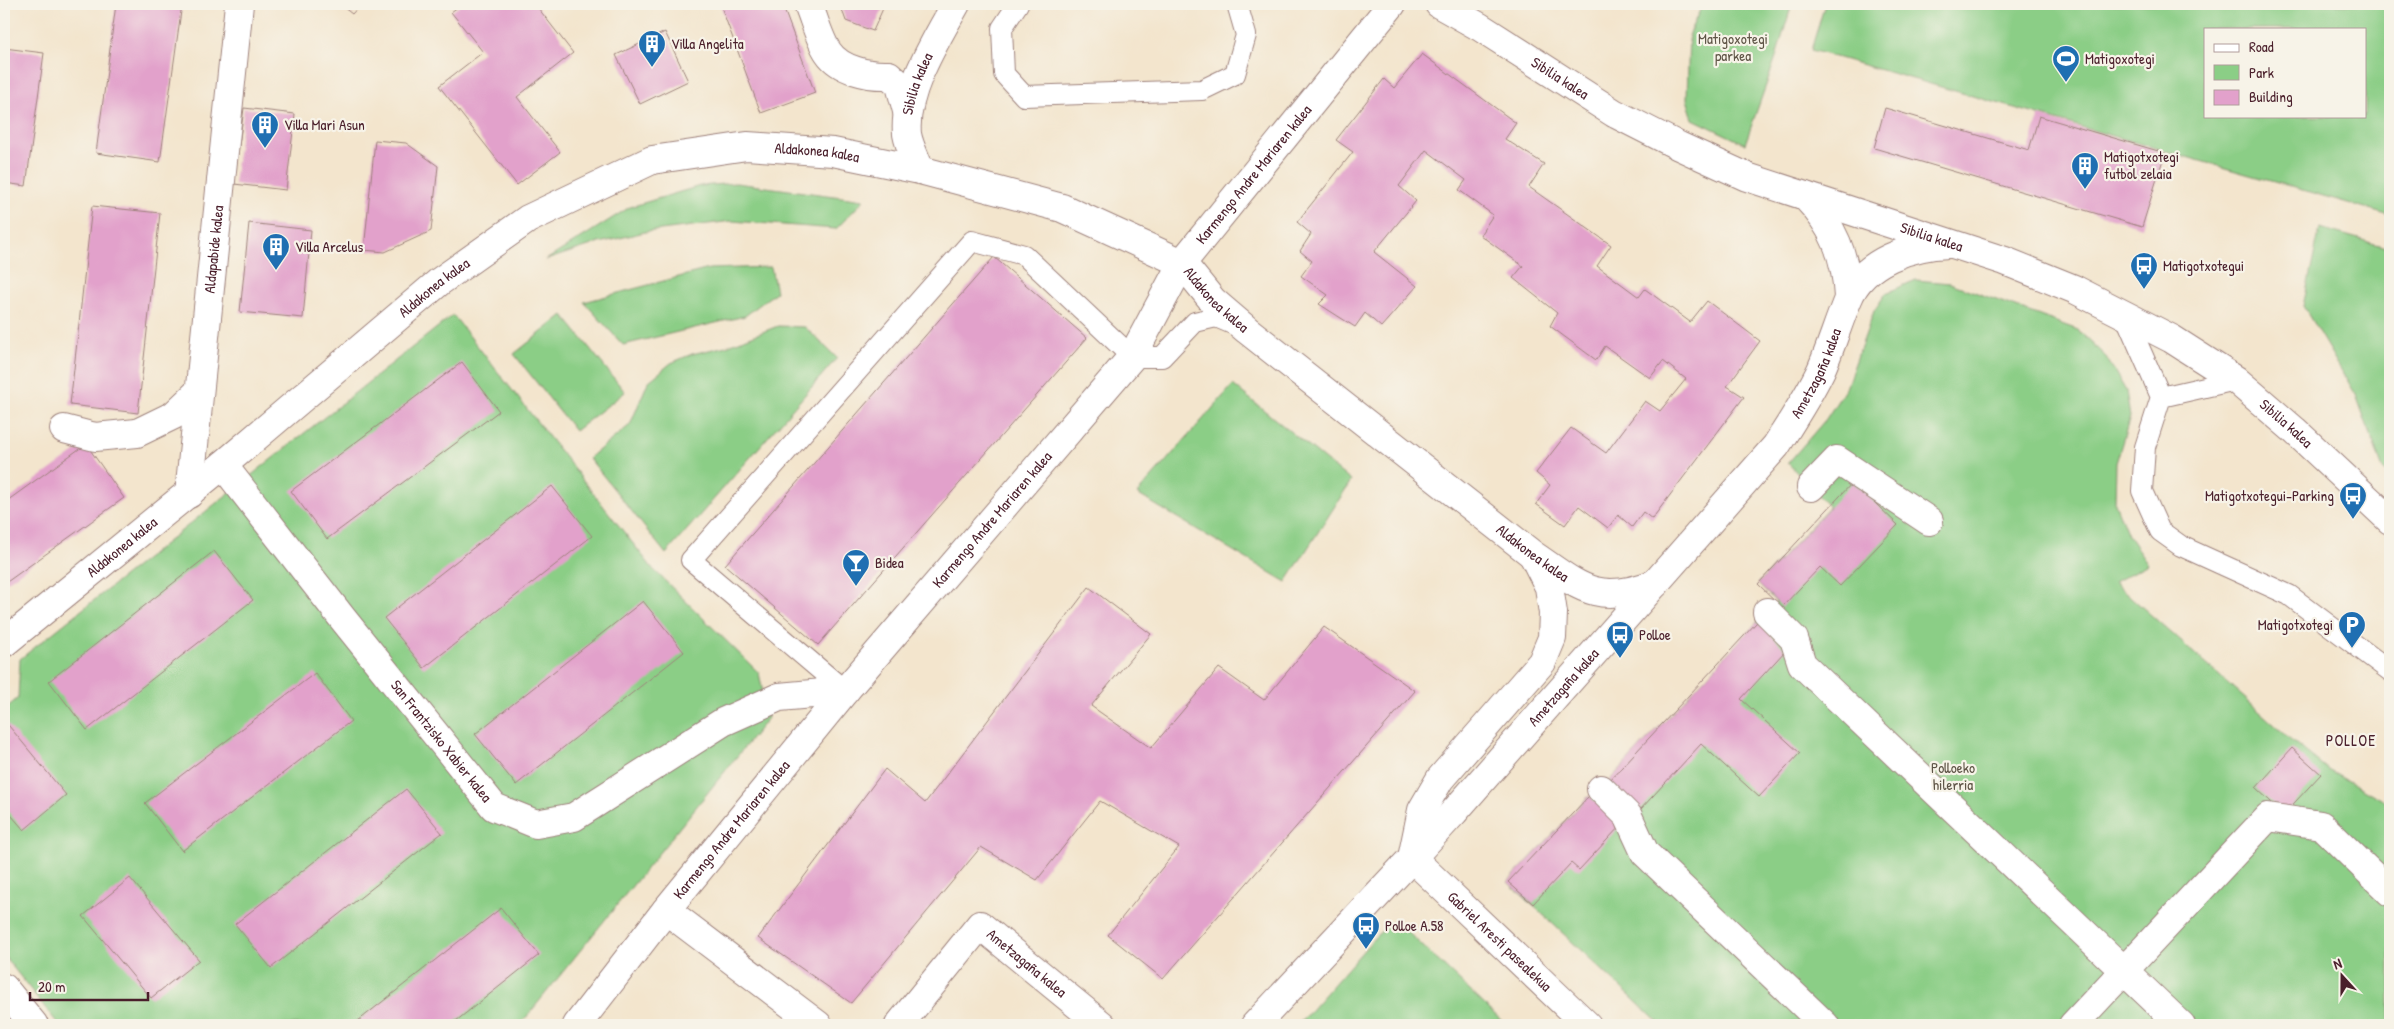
<svg xmlns="http://www.w3.org/2000/svg" width="2394" height="1029" font-family="'Patrick Hand',sans-serif">
<style>
.green{fill:#8bce86;stroke:#6a7658;fill-rule:evenodd}
.building{fill:#e2a1cb}
.lines{fill:none;stroke-linecap:round;stroke-linejoin:round}
.service-casing{stroke:#9e827c;stroke-width:22}
.pedestrian-casing{stroke:#9e827c;stroke-width:30}
.minor-casing{stroke:#9e827c;stroke-width:30}
.tertiary-casing{stroke:#9e827c;stroke-width:30}
.service{stroke:#fff;stroke-width:20}
.pedestrian{stroke:#fff;stroke-width:28}
.minor{stroke:#fff;stroke-width:28}
.tertiary{stroke:#fff;stroke-width:28}
.labels{text-anchor:middle;stroke-width:4.5;stroke-linejoin:round;paint-order:stroke}
.park-label{font-size:15px;fill:#5e5446;stroke:#f7f3e8}
.poi-label{font-size:15px;fill:#4a1f2b;stroke:#f7f3e8;text-anchor:start}
.street-label{font-size:15px;fill:#4a1f2b;stroke:#f7f3e8}
.neighbourhood-label{font-size:16px;letter-spacing:1px;fill:#4a1f2b;stroke:#f7f3e8}
</style>
<rect width="100%" height="100%" fill="#f7f3e8"/>
<filter id="ink" filterUnits="userSpaceOnUse"><feTurbulence type="fractalNoise" baseFrequency=".02" numOctaves="2"/><feDisplacementMap in="SourceGraphic" scale="10" xChannelSelector="R" yChannelSelector="G"/><feConvolveMatrix kernelMatrix="1 2 1 2 8 2 1 2 1" color-interpolation-filters="sRGB"/></filter>
<filter id="wash" filterUnits="userSpaceOnUse"><feTurbulence type="fractalNoise" baseFrequency=".0096" numOctaves="4" result="noise"/><feDisplacementMap in="SourceGraphic" scale="20" xChannelSelector="R" yChannelSelector="G"/><feGaussianBlur stdDeviation="1.12" result="paint"/><feColorMatrix in="noise" values="0 0 0 0 0 0 0 0 0 0 0 0 0 0 0 0 0 1.4 0 .05"/><feComposite in="paint" operator="in"/></filter>
<g filter="url(#wash)">
<rect width="100%" height="100%" fill="#f3e5cd"/>
<!-- green -->
<path class="green" d="M1703,4H1792L1776,57L1745,144L1693,119L1687,99L1689,33Z
M1825,4H2390V215L1811,50ZM2205,29H2365V116H2205Z
M736,183L864,200L836,229L732,221L645,232L595,244L546,260L630,207L700,186Z
M2320,228L2390,248V476L2383,469L2356,395L2303,306Z
M771,267L776,292L745,316L623,345L584,302L709,269Z
M1916,280L1950,283L2078,330L2106,357L2126,391L2130,417L2116,463L2115,503L2128,535L2148,564L2114,582L2296,744L2327,769L2390,804V1025H1661L1508,882L1589,796L1592,799L1609,781L1776,602L1758,584L1829,507L1788,463L1826,419L1846,388L1874,311L1886,293Z
M453,315L653,569L759,673L768,718L520,1025H59L4,956V710L18,698L20,659Z
M563,315L625,392L575,431L514,354Z
M778,326L805,327L837,358L666,554L589,458L630,425L648,382L671,363L692,354L726,346Z
M1233,385L1351,481L1286,582L1137,494Z
M1395,920L1506,1025H1298L1376,936Z"/>
<g id="blocks">
<!-- building -->
<path class="building" d="M116,4H182L160,162L96,153Z
M339,4H361L352,14Z
M462,4H535L573,53L517,97L560,152L517,185L439,86L483,52L451,12Z
M720,4H782L815,93L761,113Z
M840,4H885L873,31L846,21Z
M665,32L688,81L640,104L616,55Z
M4,48L44,53L26,186L4,183Z
M1422,54L1516,123L1505,139L1544,164L1529,187L1611,245L1597,266L1639,297L1645,289L1690,322L1707,301L1760,341L1727,386L1744,397L1652,519L1643,512L1632,527L1618,515L1608,528L1579,506L1565,525L1536,504L1550,485L1536,473L1571,428L1606,453L1645,401L1660,411L1686,379L1663,361L1650,378L1605,346L1596,360L1550,326L1557,313L1513,278L1523,266L1480,235L1493,215L1459,190L1466,180L1426,150L1399,186L1416,201L1374,252L1417,286L1381,327L1365,313L1355,327L1319,304L1328,295L1301,276L1312,261L1300,251L1311,234L1297,222L1353,152L1336,140L1384,79L1394,88Z
M244,108L295,114L286,190L234,184Z
M1885,108L2029,150L2039,116L2165,153L2142,227L1874,148Z
M375,140L406,143L438,166L431,231L385,252L364,250Z
M92,206L160,213L138,413L70,405Z
M249,223L311,230L303,318L240,312Z
M994,257L1087,338L818,645L725,565Z
M462,362L499,411L327,539L291,491Z
M86,444L124,498L4,584V503Z
M1853,482L1898,525L1840,586L1820,567L1782,607L1758,584Z
M552,486L592,536L424,668L384,618Z
M214,551L253,600L87,730L49,681Z
M1089,587L1151,634L1091,706L1151,748L1219,668L1264,700L1324,627L1415,691L1163,979L1108,935L1179,847L1100,801L1037,880L981,847L851,1003L758,938L885,769L925,803Z
M643,601L684,652L516,785L475,734Z
M1757,622L1786,650L1741,699L1800,753L1759,797L1701,744L1640,810L1609,781Z
M315,673L351,721L182,851L145,803Z
M4,720L66,795L24,830L4,807Z
M2292,748L2321,774L2284,814L2256,788Z
M406,789L442,833L271,968L235,924Z
M1589,796L1621,825L1579,870L1571,863L1533,904L1508,882Z
M130,878L199,960L151,998L83,916Z
M501,908L539,955L451,1025H353Z"/>
</g>
</g>
<g filter="url(#ink)">
<use href="#blocks" fill-opacity="0" stroke="#9e827c" stroke-width="1"/>
<g class="lines">
<defs>
<path id="service" d="M1018,4L1002,28L1004,74L1024,96L1202,90L1235,74L1246,35L1237,4
M2124,313L2161,397L2145,447L2142,491L2160,531L2181,546L2289,595L2390,671
M2161,397L2236,380
M845,691L691,560L972,241L1024,255L1132,357H1162L1195,322L1216,317L1237,326"/>
<path id="pedestrian" d="M1811,487L1837,460L1929,521
M1767,612L1794,639L1802,664L2181,1025
M1601,789L1628,816L1645,853L1825,1025
M2073,1025L2268,817L2321,825L2390,892"/>
<g id="minor">
<path d="M808,4C814,18 819,39 828,52C840,70 869,76 889,75L900,85L907,111"/>
<path id="s1" d="M920,170C916,159 909,146 907,134C903,92 936,40 956,4"/>
<path d="M1805,196C1834,226 1846,257 1848,297"/>
<path d="M64,429L95,437L137,433L174,415L198,392"/>
<path id="s2" d="M223,465L343,619L494,807L536,824L574,817L723,722L779,697L845,691"/>
<path id="s3" d="M189,494L239,4"/>
<path id="s4" d="M4,643L223,465L439,282L528,219L652,160L747,146L833,152L920,170L1062,208L1182,263L1213,301L1247,330L1532,554C1580,587 1596,606 1656,583"/>
<path id="s5" d="M1454,812L1776,446C1792,421 1808,397 1821,370C1831,347 1838,323 1848,299C1863,261 1912,245 1949,244"/>
<path d="M1412,858L1422,810L1440,779L1542,662L1552,638L1553,613L1549,587L1534,557"/>
<path id="s6" d="M1412,858L1587,1025"/>
<path d="M666,910L818,1025"/>
<path d="M4,988L34,1025"/>
<path id="s7" d="M577,1025L666,910L845,691L1132,357L1182,263L1392,4"/>
<path id="s8" d="M899,1025L980,925L1102,1025"/>
<path d="M1255,1025L1412,858"/>
</g>
<g id="tertiary">
<path id="s9" d="M1439,4L1480,27L1614,113L1679,146L1747,177L2005,261L2074,289L2172,339L2236,380L2294,430L2390,520"/>
<path d="M1412,858L1454,812"/>
</g>
</defs>
<!-- service casing -->
<use href="#service" class="service-casing"/>
<!-- pedestrian casing -->
<use href="#pedestrian" class="pedestrian-casing"/>
<!-- minor casing -->
<use href="#minor" class="minor-casing"/>
<!-- tertiary casing -->
<use href="#tertiary" class="tertiary-casing"/>
<!-- service -->
<use href="#service" class="service"/>
<!-- pedestrian -->
<use href="#pedestrian" class="pedestrian"/>
<!-- minor -->
<use href="#minor" class="minor"/>
<!-- tertiary -->
<use href="#tertiary" class="tertiary"/>
</g>
</g>
<!-- icons -->
<defs>
<symbol id="building-pin" viewBox="-11 -11 22 30"><path d="M0 17L-7.5 6A9.5 9.5 0 1 1 7.5 6Z" fill="#1f6fb2" stroke="#f7f3e8"/><path d="M-4-6H4V6H1V3H-1V6H-4ZM-2.5-4.3h1.7v1.8h-1.7ZM.8-4.3h1.7v1.8H.8ZM-2.5-1h1.7V.8h-1.7ZM.8-1h1.7V.8H.8Z" fill="#fff"/></symbol>
<symbol id="stadium-pin" viewBox="-11 -11 22 30"><path d="M0 17L-7.5 6A9.5 9.5 0 1 1 7.5 6Z" fill="#1f6fb2" stroke="#f7f3e8"/><path d="M0-5a6.5 5 0 1 0 0 10a6.5 5 0 1 0 0-10ZM-3.5-1.8h7v3.6h-7Z" fill="#fff"/></symbol>
<symbol id="bus-pin" viewBox="-11 -11 22 30"><path d="M0 17L-7.5 6A9.5 9.5 0 1 1 7.5 6Z" fill="#1f6fb2" stroke="#f7f3e8"/><path d="M-5-6H5V4H4V6H2V4H-2V6H-4V4H-5ZM-3.5-4V0h7V-4ZM-3.5 1.2v1.5H-2V1.2ZM2 1.2v1.5H3.5V1.2Z" fill="#fff"/></symbol>
<symbol id="bar-pin" viewBox="-11 -11 22 30"><path d="M0 17L-7.5 6A9.5 9.5 0 1 1 7.5 6Z" fill="#1f6fb2" stroke="#f7f3e8"/><path d="M-6-5H6L.8 .8V4.5H3.5V6h-7V4.5H-.8V.8Z" fill="#fff"/></symbol>
<symbol id="parking-pin" viewBox="-11 -11 22 30"><path d="M0 17L-7.5 6A9.5 9.5 0 1 1 7.5 6Z" fill="#1f6fb2" stroke="#f7f3e8"/><path d="M-3.5-5.5H1a3.5 3.5 0 0 1 0 7H-1V5.5H-3.5ZM-1-3.4V-.6H.8a1.4 1.4 0 0 0 0-2.8Z" fill="#fff"/></symbol>
</defs>
<g fill-rule="evenodd">
<use href="#building-pin" x="636" y="28" width="32" height="43"/>
<use href="#stadium-pin" x="2050" y="43" width="32" height="43"/>
<use href="#building-pin" x="249" y="109" width="32" height="43"/>
<use href="#building-pin" x="2069" y="150" width="32" height="43"/>
<use href="#building-pin" x="260" y="231" width="32" height="43"/>
<use href="#bus-pin" x="2128" y="250" width="32" height="43"/>
<use href="#bus-pin" x="2337" y="480" width="32" height="43"/>
<use href="#bar-pin" x="840" y="547" width="32" height="43"/>
<use href="#parking-pin" x="2336" y="609" width="32" height="43"/>
<use href="#bus-pin" x="1604" y="619" width="32" height="43"/>
<use href="#bus-pin" x="1350" y="910" width="32" height="43"/>
</g>
<g class="labels">
<!-- park labels -->
<g class="park-label">
<text x="1733" y="44">Matigoxotegi<tspan x="1733" dy="17">parkea</tspan></text>
<text x="1953" y="773">Polloeko<tspan x="1953" dy="17">hilerria</tspan></text>
</g>
<!-- poi labels -->
<g class="poi-label">
<text x="671" y="49">Villa Angelita</text>
<text x="2085" y="64">Matigoxotegi</text>
<text x="284" y="130">Villa Mari Asun</text>
<text x="2104" y="162">Matigotxotegi<tspan x="2104" dy="17">futbol zelaia</tspan></text>
<text x="295" y="252">Villa Arcelus</text>
<text x="2163" y="271">Matigotxotegui</text>
<text x="2334" y="501" text-anchor="end">Matigotxotegui-Parking</text>
<text x="875" y="568">Bidea</text>
<text x="2333" y="630" text-anchor="end">Matigotxotegi</text>
<text x="1639" y="640">Polloe</text>
<text x="1385" y="931">Polloe A.58</text>
</g>
<!-- street labels -->
<g class="street-label">
<text dy="5" stroke="none"><textPath href="#s9" startOffset="142">Sibilia kalea</textPath></text>
<text dy="5" stroke="none"><textPath href="#s1" startOffset="90">Sibilia kalea</textPath></text>
<text dy="5" stroke="none"><textPath href="#s4" startOffset="978">Aldakonea kalea</textPath></text>
<text dy="5" stroke="none"><textPath href="#s7" startOffset="1089">Karmengo Andre Mariaren kalea</textPath></text>
<text dy="5" stroke="none"><textPath href="#s9" startOffset="548">Sibilia kalea</textPath></text>
<text dy="5" stroke="none"><textPath href="#s3" startOffset="246">Aldapabide kalea</textPath></text>
<text dy="5" stroke="none"><textPath href="#s4" startOffset="558">Aldakonea kalea</textPath></text>
<text dy="5" stroke="none"><textPath href="#s4" startOffset="1412">Aldakonea kalea</textPath></text>
<text dy="5" stroke="none"><textPath href="#s5" startOffset="571">Ametzagaña kalea</textPath></text>
<text dy="5" stroke="none"><textPath href="#s9" startOffset="952">Sibilia kalea</textPath></text>
<text dy="5" stroke="none"><textPath href="#s7" startOffset="654">Karmengo Andre Mariaren kalea</textPath></text>
<text dy="5" stroke="none"><textPath href="#s4" startOffset="152">Aldakonea kalea</textPath></text>
<text dy="5" stroke="none"><textPath href="#s4" startOffset="1818">Aldakonea kalea</textPath></text>
<text dy="5" stroke="none"><textPath href="#s5" startOffset="166">Ametzagaña kalea</textPath></text>
<text dy="5" stroke="none"><textPath href="#s2" startOffset="352">San Frantzisko Xabier kalea</textPath></text>
<text dy="5" stroke="none"><textPath href="#s7" startOffset="249">Karmengo Andre Mariaren kalea</textPath></text>
<text dy="5" stroke="none"><textPath href="#s6" startOffset="121">Gabriel Aresti pasealekua</textPath></text>
<text dy="5" stroke="none"><textPath href="#s8" startOffset="189">Ametzagaña kalea</textPath></text>
</g>
<!-- neighbourhood labels -->
<g class="neighbourhood-label">
<text x="2351" y="746">POLLOE</text>
</g>
</g>
<!-- margin -->
<rect width="2394" height="1029" fill="none" stroke="#f7f3e8" stroke-width="20"/>
<!-- legend -->
<rect x="2204" y="28" width="162" height="90" fill="#f7f3e8" stroke="#b29e9c"/>
<rect x="2214" y="44" width="25" height="8" fill="#ffffff" stroke="#b29e9c"/>
<text x="2249" y="52" font-size="15" fill="#4a1f2b">Road</text>
<rect x="2214" y="65" width="25" height="15" fill="#8bce86" stroke="#b29e9c"/>
<text x="2249" y="78" font-size="15" fill="#4a1f2b">Park</text>
<rect x="2214" y="90" width="25" height="15" fill="#e2a1cb" stroke="#b29e9c"/>
<text x="2249" y="102" font-size="15" fill="#4a1f2b">Building</text>
<!-- north arrow -->
<g transform="translate(2342 976) rotate(339)" stroke="#f7f3e8" stroke-width="4" paint-order="stroke">
<path d="M0-4L9 19L0 12L-9 19Z" fill="#4a1f2b"/>
<text y="-8" font-size="14" font-weight="bold" text-anchor="middle" fill="#4a1f2b">N</text>
</g>
<!-- scale -->
<path d="M30 992v8h118v-8" fill="none" stroke="#4a1f2b" stroke-width="2.5"/>
<text x="38" y="992" font-size="15" fill="#4a1f2b" stroke="#f7f3e8" stroke-width="4" paint-order="stroke">20 m</text>
</svg>
